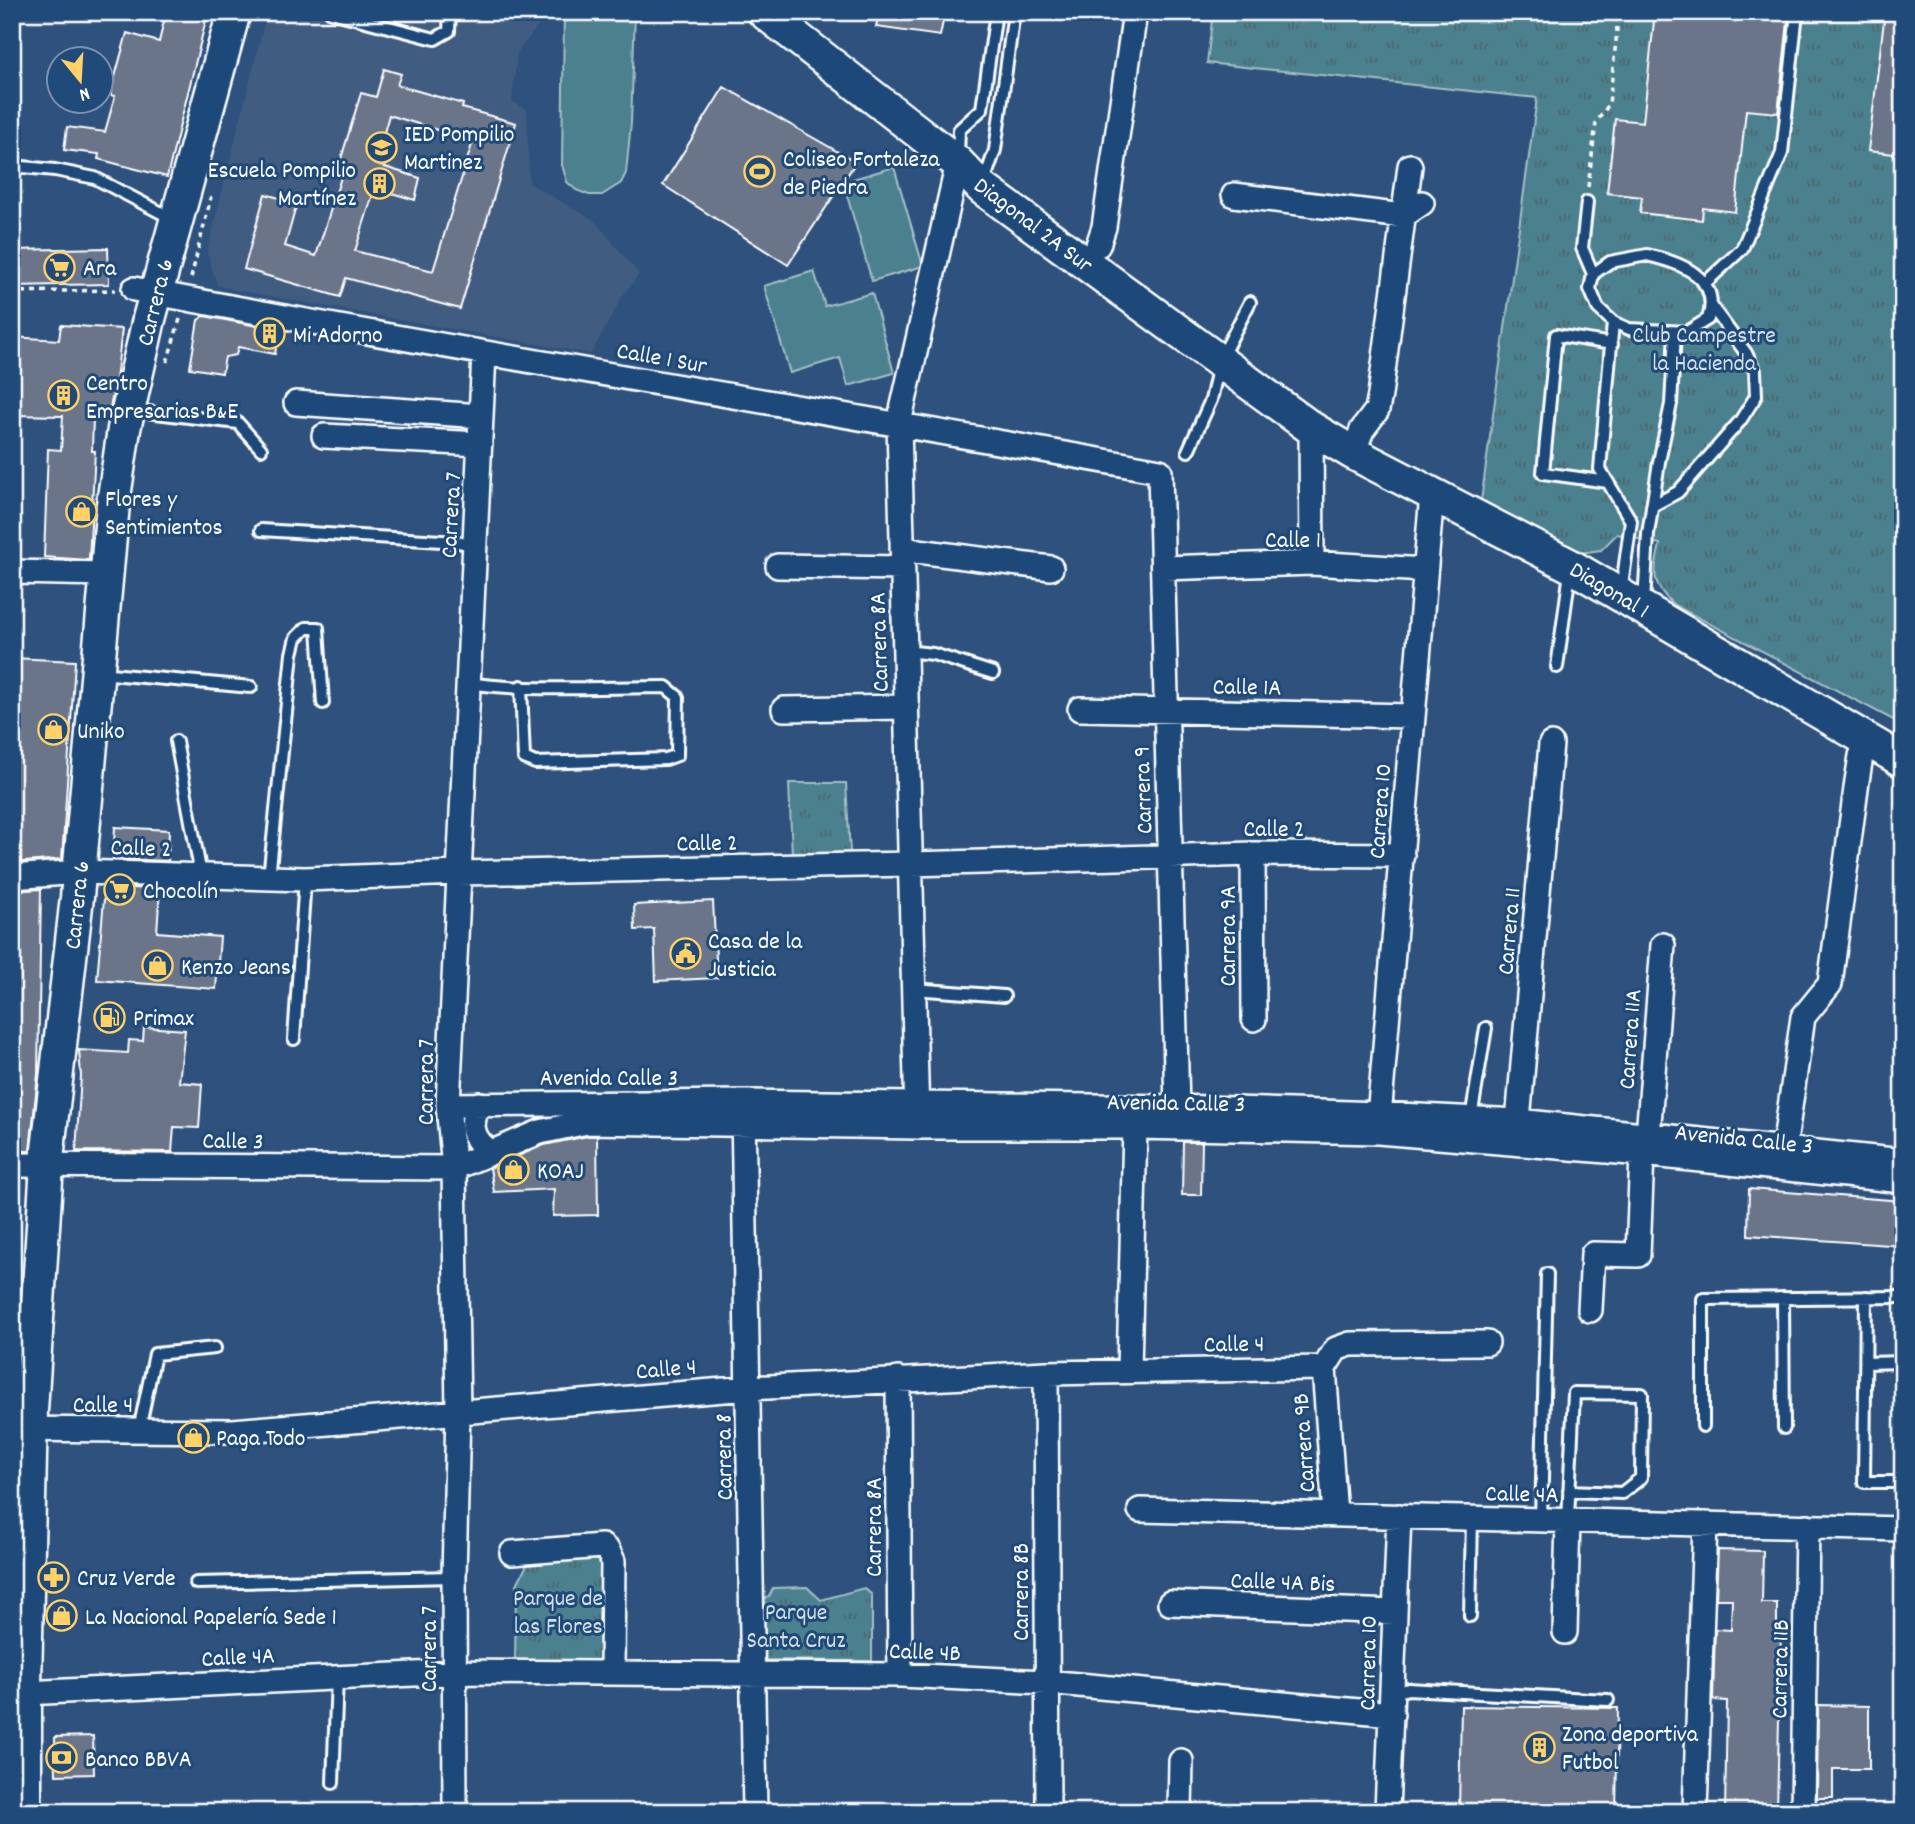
<svg xmlns="http://www.w3.org/2000/svg" width="1915" height="1824" font-family="Dekko,sans-serif">
<style>
.built{fill:#405c81}
.green{fill:#4c808e;stroke:#a6c0c6;stroke-width:2}
.park{fill:url(#park-tufts);stroke:#a6c0c6;stroke-width:2}
.building{fill:#6a7489;stroke:#fff;stroke-width:2;fill-rule:evenodd}
.lines{fill:none;stroke-linecap:round;stroke-linejoin:round}
.service-casing{stroke:#fff;stroke-width:16}
.minor-casing{stroke:#fff;stroke-width:28}
.secondary-casing{stroke:#fff;stroke-width:37}
.path{stroke:#fff;stroke-width:3.5;stroke-dasharray:5 5;stroke-linecap:butt}
.service{stroke:#1f4a7a;stroke-width:10}
.minor{stroke:#1f4a7a;stroke-width:23}
.secondary{stroke:#1f4a7a;stroke-width:32}
.labels{text-anchor:middle;stroke-width:6;stroke-linejoin:round;paint-order:stroke}
.poi-label{font-size:24px;fill:#fff;stroke:#1f4a7a;text-anchor:start}
.street-label{font-size:24px;fill:#fff;stroke:#1f4a7a}
.park-label{font-size:24px;fill:#d2dfe3;stroke:#1f4a7a}
</style>
<defs>
<pattern id="park-tufts" width="24" height="20" patternUnits="userSpaceOnUse" patternTransform="scale(1.75)"><rect width="24" height="20" fill="#4c808e"/><path d="M3 7l-1-3M5 7V3M7 7l1-3M15 17l-1-3M17 17v-4M19 17l1-3" fill="none" stroke="#4c666d"/></pattern>
</defs>
<rect width="100%" height="100%" fill="#2e527d"/>
<filter id="ink" filterUnits="userSpaceOnUse"><feTurbulence type="fractalNoise" baseFrequency=".0143" numOctaves="2"/><feDisplacementMap in="SourceGraphic" scale="14" xChannelSelector="R" yChannelSelector="G"/><feConvolveMatrix kernelMatrix="1 2 1 2 8 2 1 2 1" color-interpolation-filters="sRGB"/></filter>
<g filter="url(#ink)">
<!-- built -->
<path class="built" d="M267,12H544V18L517,53L512,102L527,110L529,183L595,221L639,274L622,297L591,354L235,290L217,285L207,252Z"/>
<!-- green -->
<path class="green" d="M564,12H635L631,123L626,173L621,183L610,190L602,195H589L576,190L567,182L562,165Z
M894,167L923,266L872,281L843,182Z
M814,271L825,306L872,293L894,373L848,386L840,358L790,373L764,286Z"/>
<!-- park -->
<path class="park" d="M1213,12H1903V725L1674,605C1650,584 1654,573 1660,544L1617,534L1601,550L1580,553L1481,501L1537,98L1207,63Z
M789,783H846L850,852L792,855Z
M600,1559L601,1663H515L516,1586L527,1565L543,1562Z
M807,1587L821,1600L864,1588L872,1595V1661L755,1660L751,1598L769,1597L773,1588Z"/>
<!-- building -->
<path class="building" d="M166,12H208L167,177L98,159L99,154L64,150L67,127L105,132L115,96L110,95L127,33L159,42Z
M879,12H945L940,36L876,27Z
M1655,12H1789L1778,113L1746,110L1735,212L1703,208L1702,220L1640,213L1642,197L1607,193L1615,119L1643,122Z
M1885,12H1903V155L1868,151Z
M384,69L401,74L397,85L463,104L462,108L516,123L460,309L346,278L340,297L244,269L265,194L297,203L285,246L316,256L342,174L337,172L361,93L376,97ZM389,115L473,141L433,271L355,251L375,188L415,200L420,178L375,164Z
M724,87L856,162L788,265L663,185Z
M108,248L109,284L12,286V250Z
M204,316L279,330L275,354L238,347L236,355L225,357L222,373L190,368L198,320Z
M61,325L122,329L116,380L108,417H93L92,451H95L89,560L44,557L48,449L61,450L63,416L12,415V337L59,340Z
M12,658L75,661L62,859L12,863Z
M115,827L169,830L168,861L113,859Z
M105,887L160,889L157,932L220,937L216,989L97,980Z
M41,889L38,1074L30,1151H12V891Z
M713,901L717,978L656,981L654,929L635,930L634,905Z
M144,1027L185,1030L179,1082L202,1084L199,1128L174,1127L172,1152L76,1151L81,1076L79,1050L128,1053L129,1040L143,1041Z
M588,1136H597L598,1215L553,1216L554,1189L494,1192L490,1168L544,1145Z
M1183,1142H1202L1201,1195H1182Z
M1749,1189L1903,1201V1246L1748,1235Z
M1718,1550L1763,1551L1762,1603H1777V1625H1781L1777,1812H1725L1727,1701L1713,1700L1715,1629L1731,1630L1732,1599H1716Z
M1818,1705L1869,1706V1769H1833V1798H1817Z
M1461,1706L1618,1708L1616,1812H1459Z
M93,1736L94,1774L56,1775L55,1737Z"/>
<g class="lines">
<defs>
<path id="service" d="M331,12L435,39L449,31L450,12
M958,155L959,130L982,109L996,12
M12,166L55,170L95,178L173,219
M983,185L995,150L1014,12
M1587,202L1582,248L1593,274
M1647,255C1679,262 1722,277 1708,319L1687,332L1629,329L1613,322L1598,308L1590,289L1593,274L1610,262Z
M1704,284L1742,249L1782,153L1797,12
M1613,322L1600,469L1631,521L1621,593
M131,410L238,423L261,449
M1188,451L1211,400L1220,360L1250,302
M1608,482L1543,473L1556,335L1612,344
M1652,506L1678,492L1740,421L1756,396L1755,371L1746,353L1712,307
M261,530L458,542L475,546
M1644,603L1648,534L1659,462L1671,404L1675,333
M905,651L933,654L993,673
M1557,667L1570,572
M100,673L251,687
M468,683C531,692 602,687 666,687L678,697L677,755L666,759L535,763L524,758L521,686
M176,741L201,875
M269,878L292,654L296,638L306,628H318L323,703
M914,989L1004,996
M294,1039L305,879
M1471,1118L1486,1028
M1866,1297L1864,1482H1903
M1783,1298L1784,1428
M1866,1363L1903,1362
M1703,1426V1299L1903,1297
M139,1430L155,1354L215,1348
M1541,1520L1547,1274
M1568,1520L1574,1393L1642,1394L1641,1478L1622,1493L1569,1491
M196,1583L454,1577
M1470,1616L1472,1518
M1394,1693L1408,1689L1608,1700
M333,1783L337,1677"/>
<path id="minor" d="M1234,195L1403,216L1422,203
M1098,245L1104,227L1135,12
M134,289C475,354 818,409 1160,471L1177,1107
M296,403L481,416
M1311,428L1312,563
M324,436L480,444
M1353,453L1362,430L1377,410L1380,395L1410,166
M902,549L1051,568
M778,566L902,568
M1163,568L1312,563L1424,570
M12,572L106,574
M784,709L907,707
M1080,709L1412,716
M1253,854L1254,1019
M12,877L79,872L305,879L459,873L911,864L1253,854L1402,855
M480,1104C468,1124 472,1140 491,1152
M448,1105L743,1102L916,1104L1177,1107L1380,1114L1518,1121L1903,1161
M743,1109L755,1812
M917,1119L899,423L958,163
M1518,1121L1551,744
M1378,1129L1432,494
M1648,1136L1663,945
M1784,1149L1803,1017L1830,984L1857,781L1861,756L1867,740
M12,1165L454,1168L540,1132L587,1122L917,1127H1135L1378,1132L1642,1154L1903,1181
M1590,1310L1593,1254L1638,1255L1642,1154
M1324,1368L1336,1349L1350,1344L1487,1343
M1324,1368L1335,1514
M1129,1370L1135,1127
M1046,1373L1048,1812
M898,1379L900,1675
M12,1429L233,1431L748,1388L1046,1373L1324,1368
M1140,1510L1903,1529
M512,1553L602,1546L608,1551L613,1561L612,1672
M1170,1603L1394,1612
M1565,1632L1568,1520
M25,1693L455,1672L900,1675L1046,1682L1392,1714
M1695,1811L1705,1524
M455,1812L454,1577L458,1411L454,1168L448,1105L484,354
M1180,1812L1181,1761
M1387,1812L1399,1516
M1803,1812L1807,1526"/>
<path id="secondary" d="M764,12L958,163L982,188L1311,428L1353,453L1571,566L1903,761
M25,1812V1683L31,1410L48,1150L77,897L113,504L124,429L149,319L234,12"/>
</defs>
<!-- service casing -->
<use href="#service" class="service-casing"/>
<!-- minor casing -->
<use href="#minor" class="minor-casing"/>
<!-- secondary casing -->
<use href="#secondary" class="secondary-casing"/>
<!-- path -->
<path class="path" d="M1588,187L1596,123L1609,104L1617,32L1616,12
M191,278L211,197
M12,292L115,290
M167,362L180,319"/>
<!-- service -->
<use href="#service" class="service"/>
<!-- minor -->
<use href="#minor" class="minor"/>
<!-- secondary -->
<use href="#secondary" class="secondary"/>
</g>
</g>
<!-- icons -->
<defs>
<symbol id="school-ring" viewBox="-11 -11 22 22"><circle r="9.5" fill="#1f4a7a" stroke="#ffd166" stroke-width="1.5"/><path d="M0-5L7-2L0 1L-7-2ZM-4 1L0 2.5L4 1V4Q0 6-4 4Z" fill="#ffd166"/></symbol>
<symbol id="stadium-ring" viewBox="-11 -11 22 22"><circle r="9.5" fill="#1f4a7a" stroke="#ffd166" stroke-width="1.5"/><path d="M0-5a6.5 5 0 1 0 0 10a6.5 5 0 1 0 0-10ZM-3.5-1.8h7v3.6h-7Z" fill="#ffd166"/></symbol>
<symbol id="building-ring" viewBox="-11 -11 22 22"><circle r="9.5" fill="#1f4a7a" stroke="#ffd166" stroke-width="1.5"/><path d="M-4-6H4V6H1V3H-1V6H-4ZM-2.5-4.3h1.7v1.8h-1.7ZM.8-4.3h1.7v1.8H.8ZM-2.5-1h1.7V.8h-1.7ZM.8-1h1.7V.8H.8Z" fill="#ffd166"/></symbol>
<symbol id="supermarket-ring" viewBox="-11 -11 22 22"><circle r="9.5" fill="#1f4a7a" stroke="#ffd166" stroke-width="1.5"/><path d="M-6-5.5h2.5l.6 2H6L4.5 2H-2.5L-4.4-4H-6ZM-1.5 3.2a1.3 1.3 0 1 0 .1 0ZM3 3.2a1.3 1.3 0 1 0 .1 0Z" fill="#ffd166"/></symbol>
<symbol id="shop-ring" viewBox="-11 -11 22 22"><circle r="9.5" fill="#1f4a7a" stroke="#ffd166" stroke-width="1.5"/><path d="M-5-2.5h2.3a2.7 3.5 0 0 1 5.4 0H5L5.5 6h-11ZM-1.5-2.5h3a1.5 2.3 0 0 0-3 0Z" fill="#ffd166"/></symbol>
<symbol id="civic-ring" viewBox="-11 -11 22 22"><circle r="9.5" fill="#1f4a7a" stroke="#ffd166" stroke-width="1.5"/><path d="M-.6-6.5H3V-4.5H.6V-3L4-1V1h2V6H-6V1h2V-1L-.6-3ZM-1.2 2.5V6h2.4V2.5Z" fill="#ffd166"/></symbol>
<symbol id="fuel-ring" viewBox="-11 -11 22 22"><circle r="9.5" fill="#1f4a7a" stroke="#ffd166" stroke-width="1.5"/><path d="M-5.5-6h7V0h2V4h1.3V-2.5L3-4.5l.8-.8L6-3V5H2.5V1h-1V6h-7ZM-4.2-4.7v3.2H.2V-4.7Z" fill="#ffd166"/></symbol>
<symbol id="pharmacy-ring" viewBox="-11 -11 22 22"><circle r="9.5" fill="#1f4a7a" stroke="#ffd166" stroke-width="1.5"/><path d="M-2-6h4v4h4v4h-4v4h-4v-4h-4v-4h4Z" fill="#ffd166"/></symbol>
<symbol id="bank-ring" viewBox="-11 -11 22 22"><circle r="9.5" fill="#1f4a7a" stroke="#ffd166" stroke-width="1.5"/><path d="M-6-4H6V4H-6ZM0-2.3a2.3 2.3 0 1 0 0 4.6a2.3 2.3 0 1 0 0-4.6Z" fill="#ffd166"/></symbol>
</defs>
<g fill-rule="evenodd">
<use href="#school-ring" x="364" y="130" width="35" height="35"/>
<use href="#stadium-ring" x="742" y="154" width="35" height="35"/>
<use href="#building-ring" x="362" y="166" width="35" height="35"/>
<use href="#supermarket-ring" x="42" y="250" width="35" height="35"/>
<use href="#building-ring" x="252" y="316" width="35" height="35"/>
<use href="#building-ring" x="46" y="378" width="35" height="35"/>
<use href="#shop-ring" x="64" y="494" width="35" height="35"/>
<use href="#shop-ring" x="36" y="712" width="35" height="35"/>
<use href="#supermarket-ring" x="102" y="872" width="35" height="35"/>
<use href="#civic-ring" x="668" y="936" width="35" height="35"/>
<use href="#shop-ring" x="140" y="948" width="35" height="35"/>
<use href="#fuel-ring" x="92" y="1000" width="35" height="35"/>
<use href="#shop-ring" x="496" y="1152" width="35" height="35"/>
<use href="#shop-ring" x="176" y="1420" width="35" height="35"/>
<use href="#pharmacy-ring" x="36" y="1560" width="35" height="35"/>
<use href="#shop-ring" x="44" y="1598" width="35" height="35"/>
<use href="#building-ring" x="1522" y="1730" width="35" height="35"/>
<use href="#bank-ring" x="44" y="1740" width="35" height="35"/>
</g>
<g class="labels">
<!-- poi labels -->
<g class="poi-label">
<text x="404" y="141">IED Pompilio<tspan x="404" dy="28">Martinez</tspan></text>
<text x="783" y="166">Coliseo Fortaleza<tspan x="783" dy="28">de Piedra</tspan></text>
<text x="356" y="177" text-anchor="end">Escuela Pompilio<tspan x="356" dy="28">Martínez</tspan></text>
<text x="83" y="275">Ara</text>
<text x="293" y="342">Mi Adorno</text>
<text x="86" y="390">Centro<tspan x="86" dy="28">Empresarias B&amp;E</tspan></text>
<text x="105" y="506">Flores y<tspan x="105" dy="28">Sentimientos</tspan></text>
<text x="77" y="738">Uniko</text>
<text x="143" y="898">Chocolín</text>
<text x="708" y="948">Casa de la<tspan x="708" dy="28">Justicia</tspan></text>
<text x="181" y="974">Kenzo Jeans</text>
<text x="133" y="1025">Primax</text>
<text x="537" y="1178">KOAJ</text>
<text x="216" y="1445">Paga Todo</text>
<text x="77" y="1585">Cruz Verde</text>
<text x="85" y="1624">La Nacional Papelería Sede 1</text>
<text x="1562" y="1741">Zona deportiva<tspan x="1562" dy="28">Futbol</tspan></text>
<text x="85" y="1766">Banco BBVA</text>
</g>
<!-- street labels -->
<g class="street-label">
<text transform="translate(1034 224) rotate(37)" y="8">Diagonal 2A Sur</text>
<text transform="translate(154 302) rotate(-76)" y="8">Carrera 6</text>
<text transform="translate(662 357) rotate(10)" y="8">Calle 1 Sur</text>
<text transform="translate(450 515) rotate(-87)" y="8">Carrera 7</text>
<text x="1293" y="547">Calle 1</text>
<text transform="translate(1610 589) rotate(31)" y="8">Diagonal 1</text>
<text transform="translate(878 642) rotate(-92)" y="8">Carrera 8A</text>
<text transform="translate(1247 686) rotate(1)" y="8">Calle 1A</text>
<text transform="translate(1142 790) rotate(-92)" y="8">Carrera 9</text>
<text transform="translate(1379 811) rotate(-86)" y="8">Carrera 10</text>
<text x="1274" y="836">Calle 2</text>
<text transform="translate(707 842) rotate(-1)" y="8">Calle 2</text>
<text transform="translate(141 847) rotate(2)" y="8">Calle 2</text>
<text transform="translate(76 905) rotate(-84)" y="8">Carrera 6</text>
<text transform="translate(1508 931) rotate(-85)" y="8">Carrera 11</text>
<text transform="translate(1227 936) rotate(-90)" y="8">Carrera 9A</text>
<text transform="translate(1629 1039) rotate(-86)" y="8">Carrera 11A</text>
<text x="609" y="1085">Avenida Calle 3</text>
<text transform="translate(425 1082) rotate(-90)" y="8">Carrera 7</text>
<text transform="translate(1176 1102) rotate(1)" y="8">Avenida Calle 3</text>
<text transform="translate(1744 1138) rotate(6)" y="8">Avenida Calle 3</text>
<text transform="translate(233 1140) rotate(1)" y="8">Calle 3</text>
<text transform="translate(1234 1343) rotate(-1)" y="8">Calle 4</text>
<text transform="translate(666 1368) rotate(-5)" y="8">Calle 4</text>
<text x="103" y="1412">Calle 4</text>
<text transform="translate(1303 1443) rotate(-94)" y="8">Carrera 9B</text>
<text transform="translate(723 1457) rotate(-91)" y="8">Carrera 8</text>
<text transform="translate(1522 1493) rotate(1)" y="8">Calle 4A</text>
<text transform="translate(873 1527) rotate(-90)" y="8">Carrera 8A</text>
<text transform="translate(1283 1581) rotate(2)" y="8">Calle 4A Bis</text>
<text transform="translate(1020 1592) rotate(-90)" y="8">Carrera 8B</text>
<text transform="translate(428 1649) rotate(-90)" y="8">Carrera 7</text>
<text transform="translate(925 1651) rotate(2)" y="8">Calle 4B</text>
<text transform="translate(238 1656) rotate(-3)" y="8">Calle 4A</text>
<text transform="translate(1367 1663) rotate(-89)" y="8">Carrera 10</text>
<text transform="translate(1779 1669) rotate(-89)" y="8">Carrera 11B</text>
</g>
<!-- park labels -->
<g class="park-label">
<text x="1704" y="342">Club Campestre<tspan x="1704" dy="28">la Hacienda</tspan></text>
<text x="558" y="1605">Parque de<tspan x="558" dy="28">las Flores</tspan></text>
<text x="796" y="1619">Parque<tspan x="796" dy="28">Santa Cruz</tspan></text>
</g>
</g>
<!-- margin -->
<rect width="1915" height="1824" fill="none" stroke="#1f4a7a" stroke-width="42"/>
<rect x="21" y="21" width="1873" height="1782" fill="none" stroke="#fff" stroke-width="2.5" filter="url(#ink)"/>
<!-- north arrow -->
<g transform="translate(80 80) rotate(162)"><circle r="33" fill="#1f4a7a" stroke="#7992af" stroke-width="2"/>
<path d="M0-5L12 26L0 18L-12 26Z" fill="#ffd166"/>
<text y="-10" font-size="19" font-weight="bold" text-anchor="middle" fill="#ffffff">N</text>
</g>
</svg>
